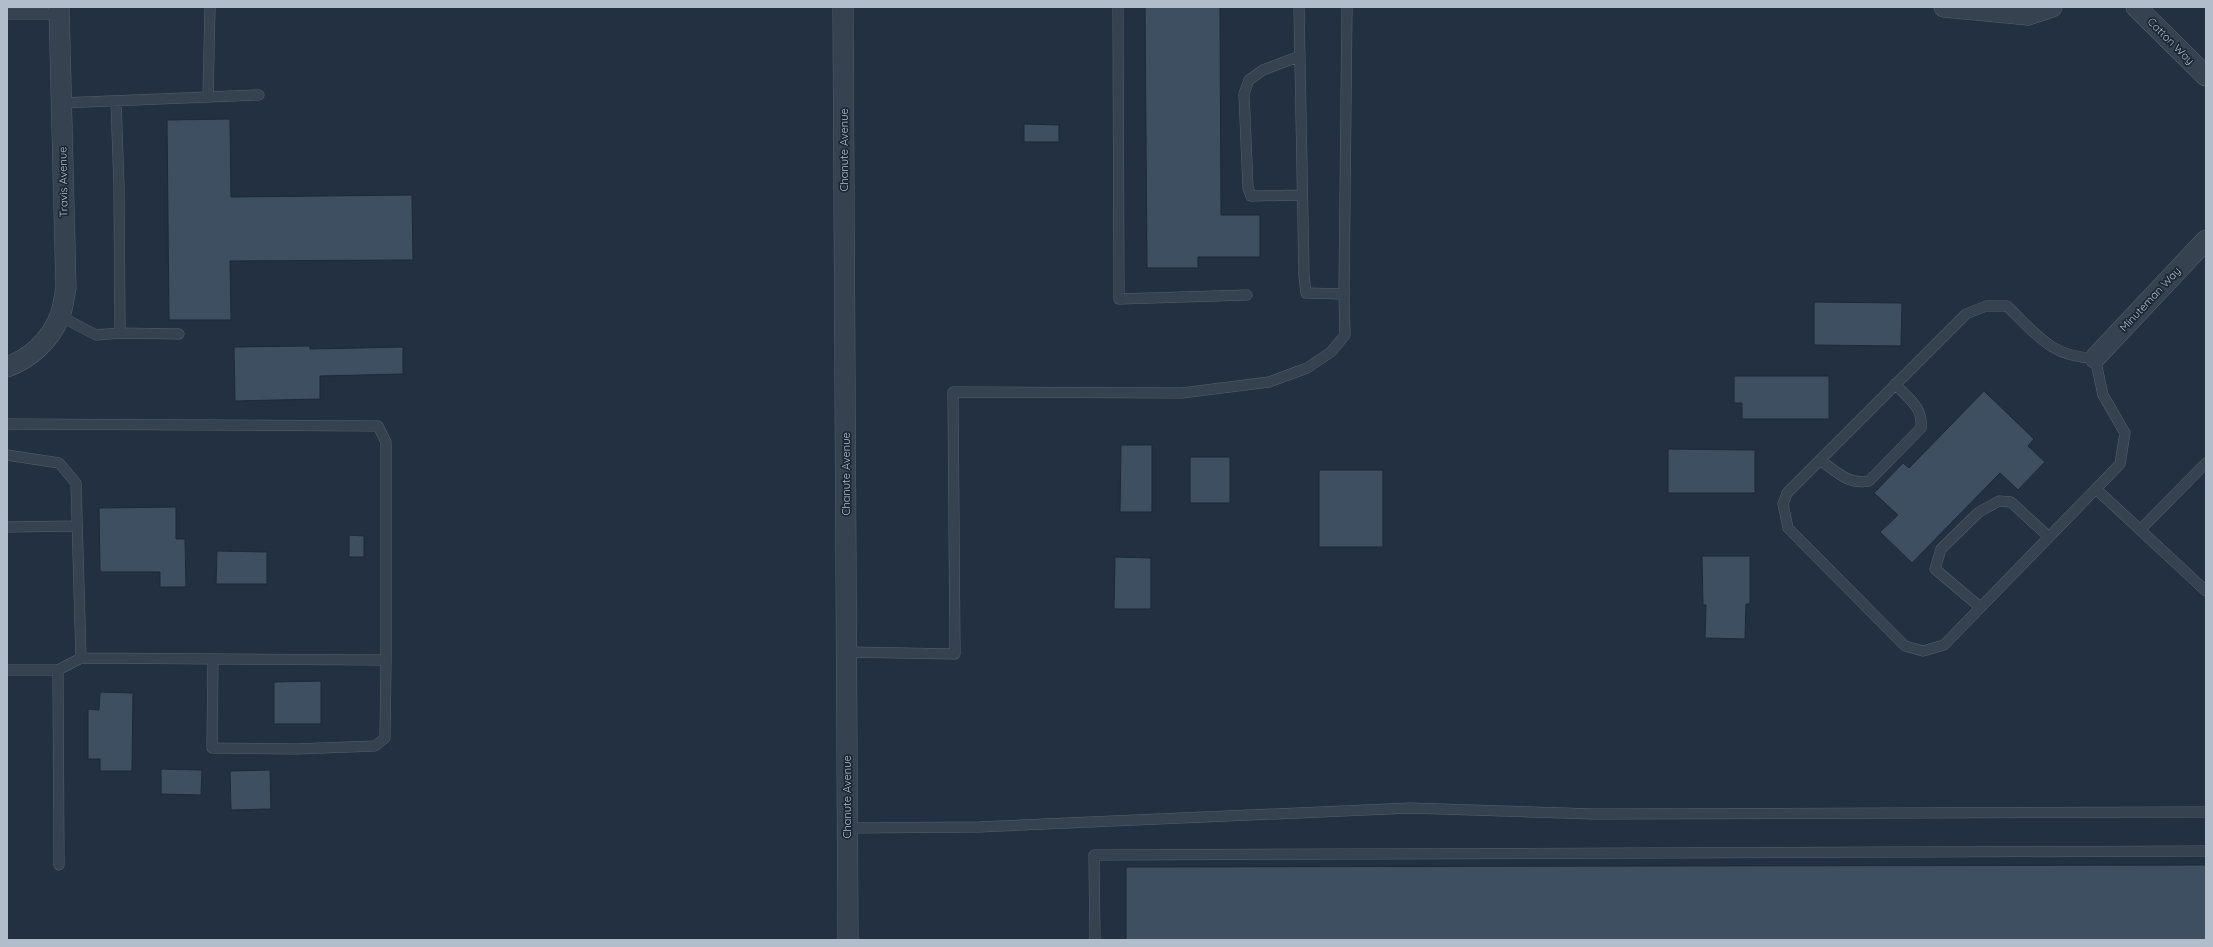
<svg xmlns="http://www.w3.org/2000/svg" width="2213" height="947" font-family="Quicksand,sans-serif">
<style>
.building{fill:#3d4f60;stroke:#1d2938}
.lines{fill:none;stroke-linecap:round;stroke-linejoin:round}
.service-casing{stroke:#54606e;stroke-width:11}
.minor-casing{stroke:#54606e;stroke-width:21}
.service{stroke:#364250;stroke-width:10}
.minor{stroke:#364250;stroke-width:20}
.labels{text-anchor:middle;stroke-width:3.5;stroke-linejoin:round;paint-order:stroke}
.street-label{font-size:11px;fill:#b2bdcb;stroke:#1b2736}
</style>
<rect width="100%" height="100%" fill="#223041"/>
<!-- building -->
<path class="building" d="M1145,7H1220L1221,215H1260V257H1198V268H1147Z
M230,119L231,197L412,195L413,260L230,261L231,320H169L167,120Z
M1024,124L1059,125V142H1024Z
M1814,302L1902,303L1901,346L1814,345Z
M310,346V349L403,347V374L320,376V399L235,401L234,347Z
M1734,376H1829V419H1742V403H1734Z
M1984,391L2034,439L2028,446L2045,462L2018,490L2000,473L1912,563L1880,532L1898,515L1874,493L1903,463L1909,468Z
M1121,445H1152V512H1120Z
M1668,449L1755,450V493H1668Z
M1190,457H1230V503H1190Z
M1319,470H1383V547H1319Z
M176,507V539H185L186,587H160V572H100L99,508Z
M349,535L364,536V557H349Z
M217,551L267,552V584H216Z
M1702,556H1750V604H1746L1745,639L1705,638L1706,605H1703Z
M1115,557L1151,558V609H1114Z
M321,681V724H274V682Z
M100,692L133,693L132,771H100V759H88V709L99,710Z
M161,769L202,770L201,795L161,794Z
M270,770L271,809L231,810L230,771Z
M2206,865V940H1126V867Z"/>
<g class="lines">
<defs>
<path id="service" d="M1118,7L1119,299L1247,295
M1299,7L1304,276L1306,293L1344,294L1347,7
M7,14H59
M1300,56L1263,70L1249,80L1244,94L1248,188L1251,196L1302,195
M208,97L259,95
M61,103L208,97L210,7
M1986,306H2007C2036,334 2052,358 2095,358L2103,395L2125,433L2120,464L1944,645L1923,651L1905,646L1788,528L1783,504L1787,493L1966,314Z
M60,316L96,335L120,333L119,186L116,101
M120,333L179,334
M7,424L378,426L386,442V660
M7,455L59,463L76,483L81,658
M1820,460C1837,472 1848,485 1869,481L1921,428C1923,407 1909,399 1895,384
M2096,489L2206,591
M7,527L77,526
M2140,530L2206,463
M1980,607L1935,569L1941,549L1979,512L1999,501L2011,502L2049,537
M846,652L955,654L953,392L1182,393L1269,382L1307,368L1331,352L1345,335L1344,294
M7,670H58
M847,828L979,827L1410,808L1594,814L2206,812
M59,865L58,670L81,658L386,660L385,738L375,746L296,749L212,748L213,659
M1095,940L1094,855L2206,851"/>
<path id="minor" d="M843,7L848,940
M1944,7L2028,15L2052,7
M2136,7L2206,76
M2095,358L2206,240
M7,367C31,358 50,340 60,316C63,308 64,297 66,288L59,7"/>
</defs>
<!-- service casing -->
<use href="#service" class="service-casing"/>
<!-- minor casing -->
<use href="#minor" class="minor-casing"/>
<!-- service -->
<use href="#service" class="service"/>
<!-- minor -->
<use href="#minor" class="minor"/>
</g>
<g class="labels">
<!-- street labels -->
<g class="street-label">
<text transform="translate(2171 41) rotate(45)" y="4">Catton Way</text>
<text transform="translate(844 150) rotate(-90)" y="4">Chanute Avenue</text>
<text transform="translate(63 182) rotate(-91)" y="4">Travis Avenue</text>
<text transform="translate(2150 299) rotate(-47)" y="4">Minuteman Way</text>
<text transform="translate(846 474) rotate(-90)" y="4">Chanute Avenue</text>
<text transform="translate(847 797) rotate(-90)" y="4">Chanute Avenue</text>
</g>
</g>
<!-- border -->
<rect width="2213" height="947" fill="none" stroke="#b2bdcb" stroke-width="16"/>
</svg>
